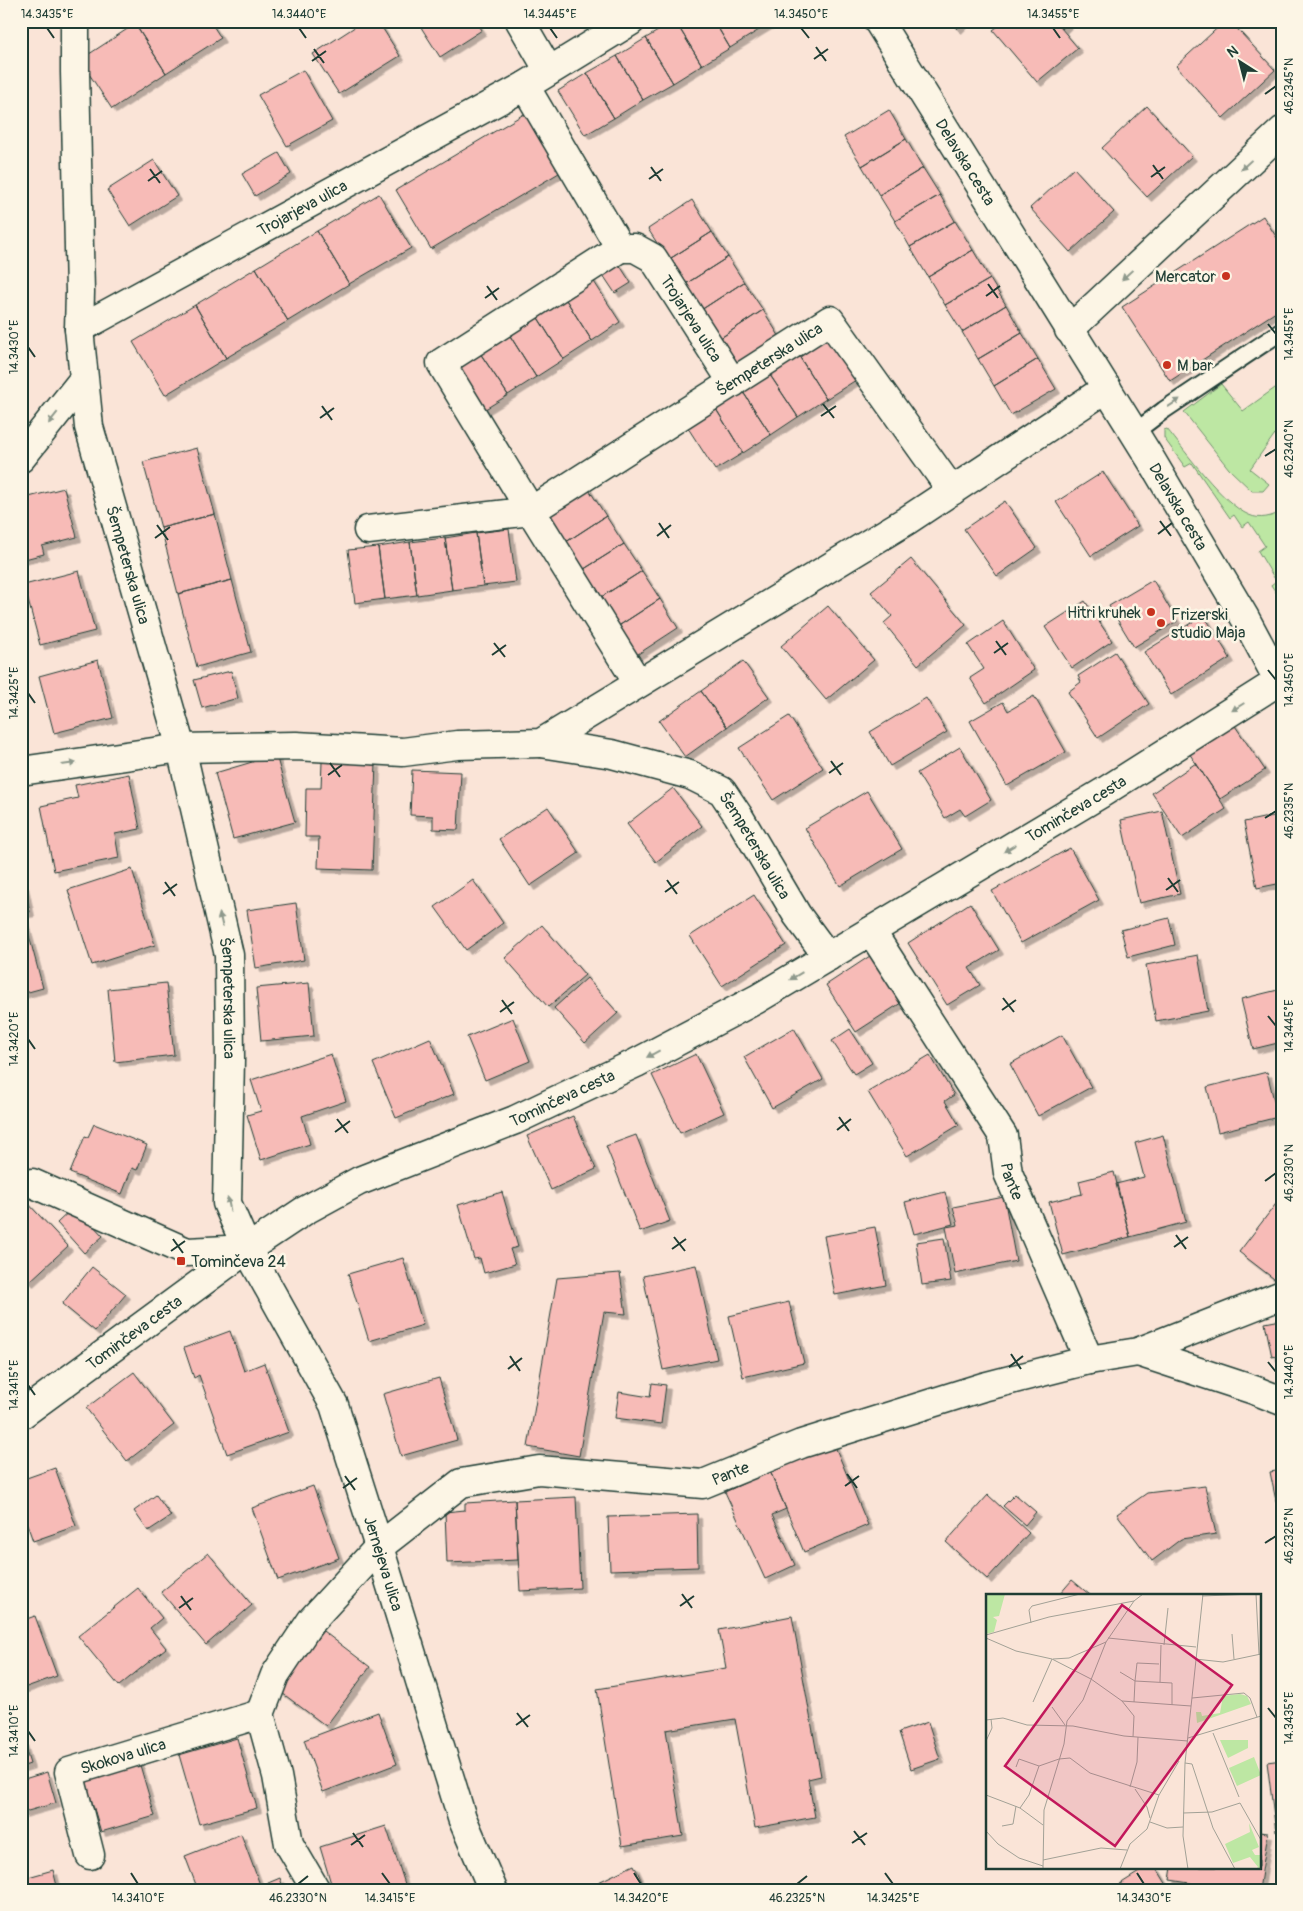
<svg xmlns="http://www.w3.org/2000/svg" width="1303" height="1911" font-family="Pangolin,sans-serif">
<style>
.green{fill:#bde7a3;stroke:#6e926c}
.building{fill:#f7bbb7;stroke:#1f3d34;filter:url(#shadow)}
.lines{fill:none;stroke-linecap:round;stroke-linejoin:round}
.service-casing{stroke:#1f3d34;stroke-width:20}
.minor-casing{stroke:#1f3d34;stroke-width:31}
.service{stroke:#fcf5e5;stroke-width:16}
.minor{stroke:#fcf5e5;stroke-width:28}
.oneway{fill:#8e998c}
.ticks{fill:none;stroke:#1f3d34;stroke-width:2}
.poi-dot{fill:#c8321e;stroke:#fcf5e5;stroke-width:2}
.labels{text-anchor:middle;stroke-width:5;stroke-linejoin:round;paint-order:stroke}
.street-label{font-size:16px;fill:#1f3d34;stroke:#fcf5e5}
.poi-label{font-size:16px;fill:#1f3d34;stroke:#fcf5e5;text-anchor:start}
.inset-road{fill:none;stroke:#a2a196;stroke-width:1}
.view{fill:#c2185b;fill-opacity:0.15;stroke:#c2185b;stroke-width:2.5}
.inset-edge{fill:none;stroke:#1f3d34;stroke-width:2.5}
.neatline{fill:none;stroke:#1f3d34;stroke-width:2}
.ticks-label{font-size:12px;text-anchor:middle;fill:#1f3d34}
</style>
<defs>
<filter id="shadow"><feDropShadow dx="4.5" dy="4.5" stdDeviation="0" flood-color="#0004"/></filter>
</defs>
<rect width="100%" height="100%" fill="#fae4d7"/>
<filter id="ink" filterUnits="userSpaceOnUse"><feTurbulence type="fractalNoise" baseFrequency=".02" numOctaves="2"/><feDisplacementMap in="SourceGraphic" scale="10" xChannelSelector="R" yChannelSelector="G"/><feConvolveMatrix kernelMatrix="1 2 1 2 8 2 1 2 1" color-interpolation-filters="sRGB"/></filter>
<g filter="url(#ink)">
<!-- green -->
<path class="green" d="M1282,383V424L1250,469L1269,484L1263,491H1252L1229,469L1184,412L1221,384L1243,411Z
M1167,429C1186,452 1223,504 1249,515C1260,520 1272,517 1282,511V601L1271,585L1276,581L1258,551L1265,546L1249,522L1242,527L1234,515L1230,518L1192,463L1185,467L1164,438V430Z"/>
<!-- building -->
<path class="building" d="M140,21H210L221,38L166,73L135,24Z
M364,21H378L400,56L339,94L313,54Z
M417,21H476L482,30L440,57Z
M675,21H714L730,48L702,65Z
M675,21L702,65L673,83L646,38Z
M714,21H753L759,30L730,48Z
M753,21H774L759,30Z
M949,21H965L957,29Z
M1005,21H1055L1078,48L1037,82L993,30Z
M1055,21H1070L1062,29Z
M1225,21H1230L1275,70L1223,118L1176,66Z
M135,24L166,73L112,109L80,60Z
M646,38L673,83L643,100L617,56Z
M617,56L643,100L614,118L587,73Z
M303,70L332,121L287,146L258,95Z
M587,73L614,118L585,135L558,91Z
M1147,106L1192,156L1147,197L1102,148Z
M889,110L906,139L862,166L844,137Z
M529,111L564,170L431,249L396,190Z
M906,139L923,168L879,195L862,166Z
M279,153L291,174L255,196L242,174Z
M154,160L177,196L130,226L107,190Z
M923,168L940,195L895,221L879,195Z
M1074,168L1114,212L1070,252L1030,208Z
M379,194L411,248L349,284L317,231Z
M940,195L955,221L910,247L895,221Z
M692,200L712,232L668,260L648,229Z
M1263,216L1282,246V308L1170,381L1122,307Z
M955,221L973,250L928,277L910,247Z
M317,231L349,284L288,321L256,268Z
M712,232L728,257L684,285L668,260Z
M973,250L990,279L945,305L928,277Z
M728,257L744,282L701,310L684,285Z
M617,261L631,283L615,293L601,272Z
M256,268L288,321L226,358L195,305Z
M591,277L620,322L592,341L563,295Z
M990,279L1006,305L962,332L945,305Z
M744,282L763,310L719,339L701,310Z
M563,295L592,341L564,359L535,313Z
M195,305L226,358L165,395L133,342Z
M1006,305L1022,333L978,359L962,332Z
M763,310L781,339L737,367L719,339Z
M535,313L564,359L536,377L507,331Z
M507,331L536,377L508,395L478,350Z
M1022,333L1038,359L994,386L978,359Z
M828,337L856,380L826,399L799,356Z
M478,350L508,395L479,413L450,368Z
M799,356L826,399L798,417L770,375Z
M1038,359L1056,389L1011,415L994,386Z
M770,375L798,417L771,435L743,392Z
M743,392L771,435L743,453L716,409Z
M716,409L743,453L715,470L688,428Z
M197,448L215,514L161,528L143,462Z
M1103,472L1138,526L1091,556L1056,502Z
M586,485L606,516L563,544L543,512Z
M64,488L77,537L42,546L44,554L21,560V499Z
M1005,501L1037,548L997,576L964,529Z
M215,514L232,580L178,594L161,528Z
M606,516L624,544L581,571L563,544Z
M509,529L516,582L483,586L476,533Z
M476,533L483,586L452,590L445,538Z
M445,538L452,590L417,595L410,542Z
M410,542L417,595L385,599L378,547Z
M624,544L642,571L598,599L581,571Z
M378,547L385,599L355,603L348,550Z
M911,559L966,625L918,665L884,623L892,616L871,592Z
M79,571L95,631L40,645L24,585Z
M642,571L660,599L617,627L598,599Z
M232,580L251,652L197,667L178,594Z
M1153,580L1177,621L1134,647L1109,606Z
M660,599L678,628L635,656L617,627Z
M1085,601L1112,641L1072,668L1045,627Z
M828,606L874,660L826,700L781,646Z
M1204,615L1230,658L1171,695L1144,652Z
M1003,621L1034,670L986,703L970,678L984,669L968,645Z
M1115,652L1149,704L1098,738L1068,692L1081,682L1078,676Z
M98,660L113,718L54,733L39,676Z
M743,661L769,697L727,727L701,691Z
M231,671L238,698L202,708L194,680Z
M701,691L727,727L685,757L659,721Z
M1034,696L1066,752L1007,786L970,721L1003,702L1008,711Z
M926,698L947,732L890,766L870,732Z
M789,716L823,768L773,800L739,748Z
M1231,720L1265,770L1220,799L1187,750Z
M960,747L991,800L965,816L960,809L945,818L917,773Z
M276,755L295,822L233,839L215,773Z
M322,762L376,763L372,870L318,868L319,837H305L306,788H321Z
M1196,763L1226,809L1182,838L1152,793Z
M412,770L461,772L458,830L433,829V816L410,815Z
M129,774L140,829L115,834L119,858L54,871L41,806L78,798L75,785Z
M673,788L702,826L656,862L627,824Z
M867,791L902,849L840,886L805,828Z
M548,807L579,853L530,886L499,839Z
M1162,811L1180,894L1139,903L1121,820Z
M1278,815L1282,834V883L1257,888L1244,822Z
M1070,848L1099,900L1021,943L992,891Z
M132,869L155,945L92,965L68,890Z
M473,880L503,923L466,950L435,907Z
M21,884H24L30,912L21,914Z
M754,895L786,945L722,986L690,936Z
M296,903L304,960L256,968L247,910Z
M970,903L999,950L969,968L980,985L947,1005L908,943Z
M24,917L43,988L21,994V918Z
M1169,918L1175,945L1128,957L1121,930Z
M542,925L585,975L548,1007L505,958Z
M876,952L907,999L856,1032L826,985Z
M1198,955L1208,1011L1156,1021L1146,965Z
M587,978L618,1013L585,1043L554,1008Z
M166,983L174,1055L115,1062L108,989Z
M309,983L314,1036L261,1041L256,988Z
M1282,989V1042L1253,1049L1241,999Z
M513,1018L530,1061L485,1080L467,1037Z
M794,1028L823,1079L772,1108L744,1057Z
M850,1029L872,1063L854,1074L832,1041Z
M1062,1035L1091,1087L1038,1116L1010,1064Z
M430,1038L454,1094L396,1118L373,1063Z
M331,1054L346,1101L302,1116L310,1144L261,1160L247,1115L261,1111L251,1080Z
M696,1054L724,1113L680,1133L652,1075Z
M930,1055L954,1095L945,1101L959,1125L907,1156L868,1092Z
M1267,1072L1278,1117L1218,1132L1207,1087Z
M573,1116L596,1169L551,1190L527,1136Z
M94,1124L147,1145L137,1170L132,1168L122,1194L70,1173L85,1136L88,1137Z
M636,1135L670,1221L640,1232L606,1146Z
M1163,1135L1186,1222L1130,1237L1116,1184L1144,1177L1135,1143Z
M1114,1172L1130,1237L1063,1255L1049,1202L1082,1194L1079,1181Z
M502,1192L518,1247L510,1249L515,1264L484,1273L480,1258L474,1259L458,1205Z
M945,1192L953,1224L914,1234L905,1202Z
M1282,1196V1277L1278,1282L1239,1252Z
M1004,1197L1016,1261L955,1274L946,1227L958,1225L953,1207Z
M23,1198L68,1246L29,1282L21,1274V1199Z
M75,1206L103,1236L84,1253L57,1223Z
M875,1227L886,1285L835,1295L824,1236Z
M944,1238L951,1281L922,1285L916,1242Z
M403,1258L423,1325L369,1341L348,1274Z
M696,1265L717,1359L663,1370L643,1276Z
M92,1267L126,1294L95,1331L62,1304Z
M620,1273L626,1314L604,1312L579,1456L528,1447L557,1278Z
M789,1302L804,1363L743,1377L729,1316Z
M1279,1304H1282V1355L1272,1357L1265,1323L1281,1320Z
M230,1331L244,1371L264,1363L289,1432L227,1454L199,1375L194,1378L184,1348Z
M134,1372L174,1425L127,1461L86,1408Z
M439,1378L457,1440L401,1456L383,1394Z
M652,1383L666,1385L661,1424L615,1418L619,1392L650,1397Z
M834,1444L868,1525L804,1552L770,1471Z
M55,1468L76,1526L33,1541L21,1507V1480Z
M1282,1470V1530L1270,1472Z
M770,1471L786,1509L772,1515L795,1565L765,1579L725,1492Z
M313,1486L339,1558L278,1580L252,1508Z
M1205,1486L1216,1534L1181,1539L1152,1561L1117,1514L1147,1493Z
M1015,1494L1036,1512L1025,1525L1003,1506Z
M156,1495L171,1516L148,1531L134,1511Z
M988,1495L1029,1533L987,1579L946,1542Z
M576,1497L580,1588L520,1591L515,1500Z
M515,1500L518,1560L447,1563L445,1512L465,1510V1503Z
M697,1514L698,1567L610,1570L608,1517Z
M208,1553L252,1605L206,1645L161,1592Z
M1072,1580L1090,1595H1059Z
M138,1588L162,1618L150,1628L166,1648L119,1686L78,1636Z
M35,1616L57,1676L21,1689V1621Z
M792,1616L821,1776L808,1779L815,1817L755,1828L735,1719L666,1730L683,1836L622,1846L597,1689L726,1668L719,1630Z
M323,1631L370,1667L326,1726L278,1690Z
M378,1712L397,1764L323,1792L304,1740Z
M928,1722L940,1759L911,1769L899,1732Z
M21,1735L30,1764L21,1767Z
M237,1738L257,1808L199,1824L179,1755Z
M137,1755L155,1816L101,1832L83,1772Z
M1282,1760V1831L1276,1832L1267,1762Z
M47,1772L56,1803L21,1813V1780Z
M386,1826L405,1884L387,1890H333L320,1847Z
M1259,1832L1268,1833L1259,1890H1234L1170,1880L1172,1867H1259Z
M241,1834L262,1890H198L185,1856Z
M634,1865L646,1890H582Z
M1147,1867H1156L1170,1890H1123L1120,1884Z
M53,1870L58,1890H21V1879Z
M280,1878L284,1890H262L261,1886Z"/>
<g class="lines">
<defs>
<path id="service" d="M1135,432L1164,410L1282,331"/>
<g id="minor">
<path id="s1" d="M75,21V72L80,292L79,329L89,427L181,748L229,955L230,1059L227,1203L247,1249L334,1405L379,1547L462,1818L493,1890"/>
<path d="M520,21L549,71"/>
<path id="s2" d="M878,21L1150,458L1245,618L1282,687"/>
<path id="s3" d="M525,86L620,248H635L653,258L733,383"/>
<path id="s4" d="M79,329L525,86L631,21"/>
<path d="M1069,330L1282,131"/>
<path d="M21,458L83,380"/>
<path d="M368,530L531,511L441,363L620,248"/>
<path id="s5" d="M638,683L531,511L830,320L952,491"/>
<path id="s6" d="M541,743L612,754L690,775L722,791L738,815L797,915L828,957"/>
<path d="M21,771L181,748L296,746L403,752L457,745L541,743L906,521L1107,388"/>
<path id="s7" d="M871,931L1003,1136L1008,1173L1089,1360"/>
<path d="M32,1183L187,1252L247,1249"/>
<path d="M1138,1352L1254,1390L1282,1401"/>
<path id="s8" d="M21,1415L247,1249L304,1211L359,1181L515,1120L576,1091L636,1063L757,999L1102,793L1279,681"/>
<path id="s9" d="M90,1855L69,1772L260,1714"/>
<path id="s10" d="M316,1890L289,1844L277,1776L260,1714L275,1675L311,1621L379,1547L461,1483L539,1470L703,1484L801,1444L983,1387L1089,1360L1138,1352L1282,1295"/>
</g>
</defs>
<!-- service casing -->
<use href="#service" class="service-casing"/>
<!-- minor casing -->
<use href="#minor" class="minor-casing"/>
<!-- service -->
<use href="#service" class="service"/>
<!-- minor -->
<use href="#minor" class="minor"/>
</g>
<!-- one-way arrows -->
<defs><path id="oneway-solid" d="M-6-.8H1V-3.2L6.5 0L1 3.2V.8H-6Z" transform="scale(1.25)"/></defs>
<g class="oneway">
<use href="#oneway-solid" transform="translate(1246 165) rotate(137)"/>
<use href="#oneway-solid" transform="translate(1127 275) rotate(137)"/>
<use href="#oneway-solid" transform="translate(1174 403) rotate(-34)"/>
<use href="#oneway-solid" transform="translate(53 418) rotate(128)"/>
<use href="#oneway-solid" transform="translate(1238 707) rotate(148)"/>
<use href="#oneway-solid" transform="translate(69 764) rotate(-8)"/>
<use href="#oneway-solid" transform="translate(1010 848) rotate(149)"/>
<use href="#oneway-solid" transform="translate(221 920) rotate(-103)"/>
<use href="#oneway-solid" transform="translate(796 976) rotate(149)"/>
<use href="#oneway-solid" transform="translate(653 1054) rotate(152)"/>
<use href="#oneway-solid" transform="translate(229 1204) rotate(-102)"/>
</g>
</g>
<!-- ticks -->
<path class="ticks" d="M47,28L54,38M299,28L306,38M550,28L557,38M801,28L809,38M1053,28L1060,38M816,47L826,61M314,49L324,63M814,59L828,49M312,61L326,51M1265,94L1276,86M1153,165L1163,179M651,167L661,181M150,169L160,183M1151,177L1165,167M649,179L663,169M148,181L162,171M988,284L998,298M487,286L497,300M986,296L1000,286M485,298L499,288M1268,324L1276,334M28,347L35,357M823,404L834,418M322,406L332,420M821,416L836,406M320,418L334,408M1265,456L1276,449M1160,521L1171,536M659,523L669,538M157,525L168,540M1158,534L1172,523M657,536L671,525M155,538L170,527M996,641L1006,655M494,643L505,657M994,653L1008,643M492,655L506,645M1268,670L1276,680M28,693L35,703M831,761L841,775M330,763L340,777M829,773L843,763M328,775L342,765M1265,818L1276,811M1168,878L1178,892M667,880L677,894M165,882L175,896M1166,890L1180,880M665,892L679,882M163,894L177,884M1003,998L1014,1012M502,1000L512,1014M1002,1010L1016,1000M500,1012L514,1002M1268,1016L1276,1026M28,1039L35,1049M839,1117L849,1131M337,1119L348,1133M837,1130L851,1119M335,1132L350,1121M1265,1181L1276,1173M1176,1235L1186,1249M674,1237L685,1251M173,1239L183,1253M1174,1247L1188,1237M672,1249L686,1239M171,1251L185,1241M1011,1354L1021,1369M510,1356L520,1371M1268,1362L1276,1372M1009,1367L1023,1356M508,1369L522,1358M28,1385L35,1395M847,1474L857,1488M345,1476L355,1490M845,1486L859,1476M343,1488L357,1478M1265,1543L1276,1536M682,1594L692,1608M181,1596L191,1610M680,1606L694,1596M179,1608L193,1598M1268,1708L1276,1718M517,1713L528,1727M516,1725L530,1715M28,1731L35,1741M854,1831L865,1845M353,1833L363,1847M852,1843L867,1833M351,1845L365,1835M131,1873L138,1884M382,1873L390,1884M634,1873L641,1884M885,1873L893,1884M1137,1873L1144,1884M298,1884L308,1876M797,1884L807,1876"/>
<!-- markers -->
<g class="poi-dot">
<circle cx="1226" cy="276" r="5"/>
<circle cx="1167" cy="365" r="5"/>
<circle cx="1151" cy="612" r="5"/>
<circle cx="1161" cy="623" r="5"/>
<rect x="176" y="1256" width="10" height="10" rx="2.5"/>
</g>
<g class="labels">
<!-- street labels -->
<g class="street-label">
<text dy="6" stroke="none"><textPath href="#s2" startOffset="166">Delavska cesta</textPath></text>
<text dy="6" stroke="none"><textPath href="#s4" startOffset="254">Trojarjeva ulica</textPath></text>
<text dy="6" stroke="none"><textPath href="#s3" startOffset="295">Trojarjeva ulica</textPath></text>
<text dy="6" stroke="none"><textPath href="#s5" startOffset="485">Šempeterska ulica</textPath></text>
<text dy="6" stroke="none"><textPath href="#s2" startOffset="571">Delavska cesta</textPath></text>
<text dy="6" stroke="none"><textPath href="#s1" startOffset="550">Šempeterska ulica</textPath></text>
<text dy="6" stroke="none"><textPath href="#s8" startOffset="1221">Tominčeva cesta</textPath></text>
<text dy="6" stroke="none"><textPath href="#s6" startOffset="252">Šempeterska ulica</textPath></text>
<text dy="6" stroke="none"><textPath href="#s1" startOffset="996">Šempeterska ulica</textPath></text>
<text dy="6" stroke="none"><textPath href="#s8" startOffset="631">Tominčeva cesta</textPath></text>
<text dy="6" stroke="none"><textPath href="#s7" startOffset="290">Pante</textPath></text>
<text dy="6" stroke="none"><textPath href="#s8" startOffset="140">Tominčeva cesta</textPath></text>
<text dy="6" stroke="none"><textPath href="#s10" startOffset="771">Pante</textPath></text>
<text dy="6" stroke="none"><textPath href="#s1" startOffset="1596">Jernejeva ulica</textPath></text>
<text dy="6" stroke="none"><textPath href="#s9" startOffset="142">Skokova ulica</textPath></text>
</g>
<!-- poi labels -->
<g class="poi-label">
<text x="1216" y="282" text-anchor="end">Mercator</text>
<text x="1177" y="371">M bar</text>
<text x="1141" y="618" text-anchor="end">Hitri kruhek</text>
<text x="1171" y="620">Frizerski<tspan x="1171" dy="18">studio Maja</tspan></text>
<text x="191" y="1267">Tominčeva 24</text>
</g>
</g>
<!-- overview -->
<g transform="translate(986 1594)">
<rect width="275" height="275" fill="#fae4d7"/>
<path d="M0,0H19L13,22L7,23L11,26L8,38L0,40ZM254,100L261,102L265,110L211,129L210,118H215L216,122L234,119L237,102ZM234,146H262V154L242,164ZM268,163L275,181L251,192L243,174ZM263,229L273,253L266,256L269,261H275V275H270L272,273L264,263L247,269L239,250L264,238Z" fill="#bde7a3"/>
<path class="inset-road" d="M270,0L273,60M216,2L268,0M45,29L43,16L46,12L94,0M246,40L248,65M0,41L63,23L148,7L157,0M0,44L30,57L66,65L105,85L136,107L205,112M122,44L210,53M178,51L182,14M67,65L83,64L120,48M209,65L237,68L275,60M134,78L149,87L151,69L173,70M174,88L175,51M206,104L258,99L264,104L271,123M136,107L148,122L147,143M47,108L66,65M148,108L149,87L186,89V111M66,113L79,131M0,126L17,124L41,131L87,132L138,142L202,147M227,139L253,203M202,144L275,122M0,147L6,134L5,125M199,169L206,170L227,234L249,275M30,173L33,165L53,172M144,193L151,168L152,143M149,195L161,213L164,224M0,201L34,214L57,231M34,214L43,201L53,172L73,165L84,164L104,179L173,201M197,219L226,218L254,209L275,246M164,228L181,234L197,233M16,232L27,230L30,212M0,237L12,250L33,264L57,272M57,266L115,254L141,256M57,275L58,216L78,150L81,127L97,106L120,48L148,7M134,275L144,250L161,235L173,201L193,167M202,275L197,242L199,169L217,0"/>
<path class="view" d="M136,11L246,91L129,252L19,172Z"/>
<rect width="275" height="275" class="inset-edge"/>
</g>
<!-- margin -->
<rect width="1303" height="1911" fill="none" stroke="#fcf5e5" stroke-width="55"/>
<!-- north arrow -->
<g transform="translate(1240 62) rotate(324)" stroke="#fcf5e5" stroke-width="4" paint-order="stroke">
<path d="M0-4L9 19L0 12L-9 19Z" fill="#1f3d34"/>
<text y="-8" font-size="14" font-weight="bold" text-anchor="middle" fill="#1f3d34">N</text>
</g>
<rect x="28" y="28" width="1248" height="1856" class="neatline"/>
<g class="ticks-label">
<text x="47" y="18">14.3435°E</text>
<text x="299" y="18">14.3440°E</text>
<text x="550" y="18">14.3445°E</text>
<text x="801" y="18">14.3450°E</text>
<text x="1053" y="18">14.3455°E</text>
<text transform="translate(1289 86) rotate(-90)" y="4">46.2345°N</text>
<text transform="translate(1289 334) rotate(-90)" y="4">14.3455°E</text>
<text transform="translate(14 347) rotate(-90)" y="4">14.3430°E</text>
<text transform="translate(1289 449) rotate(-90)" y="4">46.2340°N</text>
<text transform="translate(1289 680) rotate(-90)" y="4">14.3450°E</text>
<text transform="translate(14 693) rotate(-90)" y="4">14.3425°E</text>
<text transform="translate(1289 811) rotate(-90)" y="4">46.2335°N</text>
<text transform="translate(1289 1026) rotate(-90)" y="4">14.3445°E</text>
<text transform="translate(14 1039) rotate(-90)" y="4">14.3420°E</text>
<text transform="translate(1289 1173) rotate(-90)" y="4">46.2330°N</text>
<text transform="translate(1289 1372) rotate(-90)" y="4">14.3440°E</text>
<text transform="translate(14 1385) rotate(-90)" y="4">14.3415°E</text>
<text transform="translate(1289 1536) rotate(-90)" y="4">46.2325°N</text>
<text transform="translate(1289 1718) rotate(-90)" y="4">14.3435°E</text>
<text transform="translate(14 1731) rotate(-90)" y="4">14.3410°E</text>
<text x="138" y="1902">14.3410°E</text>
<text x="298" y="1902">46.2330°N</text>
<text x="390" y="1902">14.3415°E</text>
<text x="641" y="1902">14.3420°E</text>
<text x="797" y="1902">46.2325°N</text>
<text x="893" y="1902">14.3425°E</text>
<text x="1144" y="1902">14.3430°E</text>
</g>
</svg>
